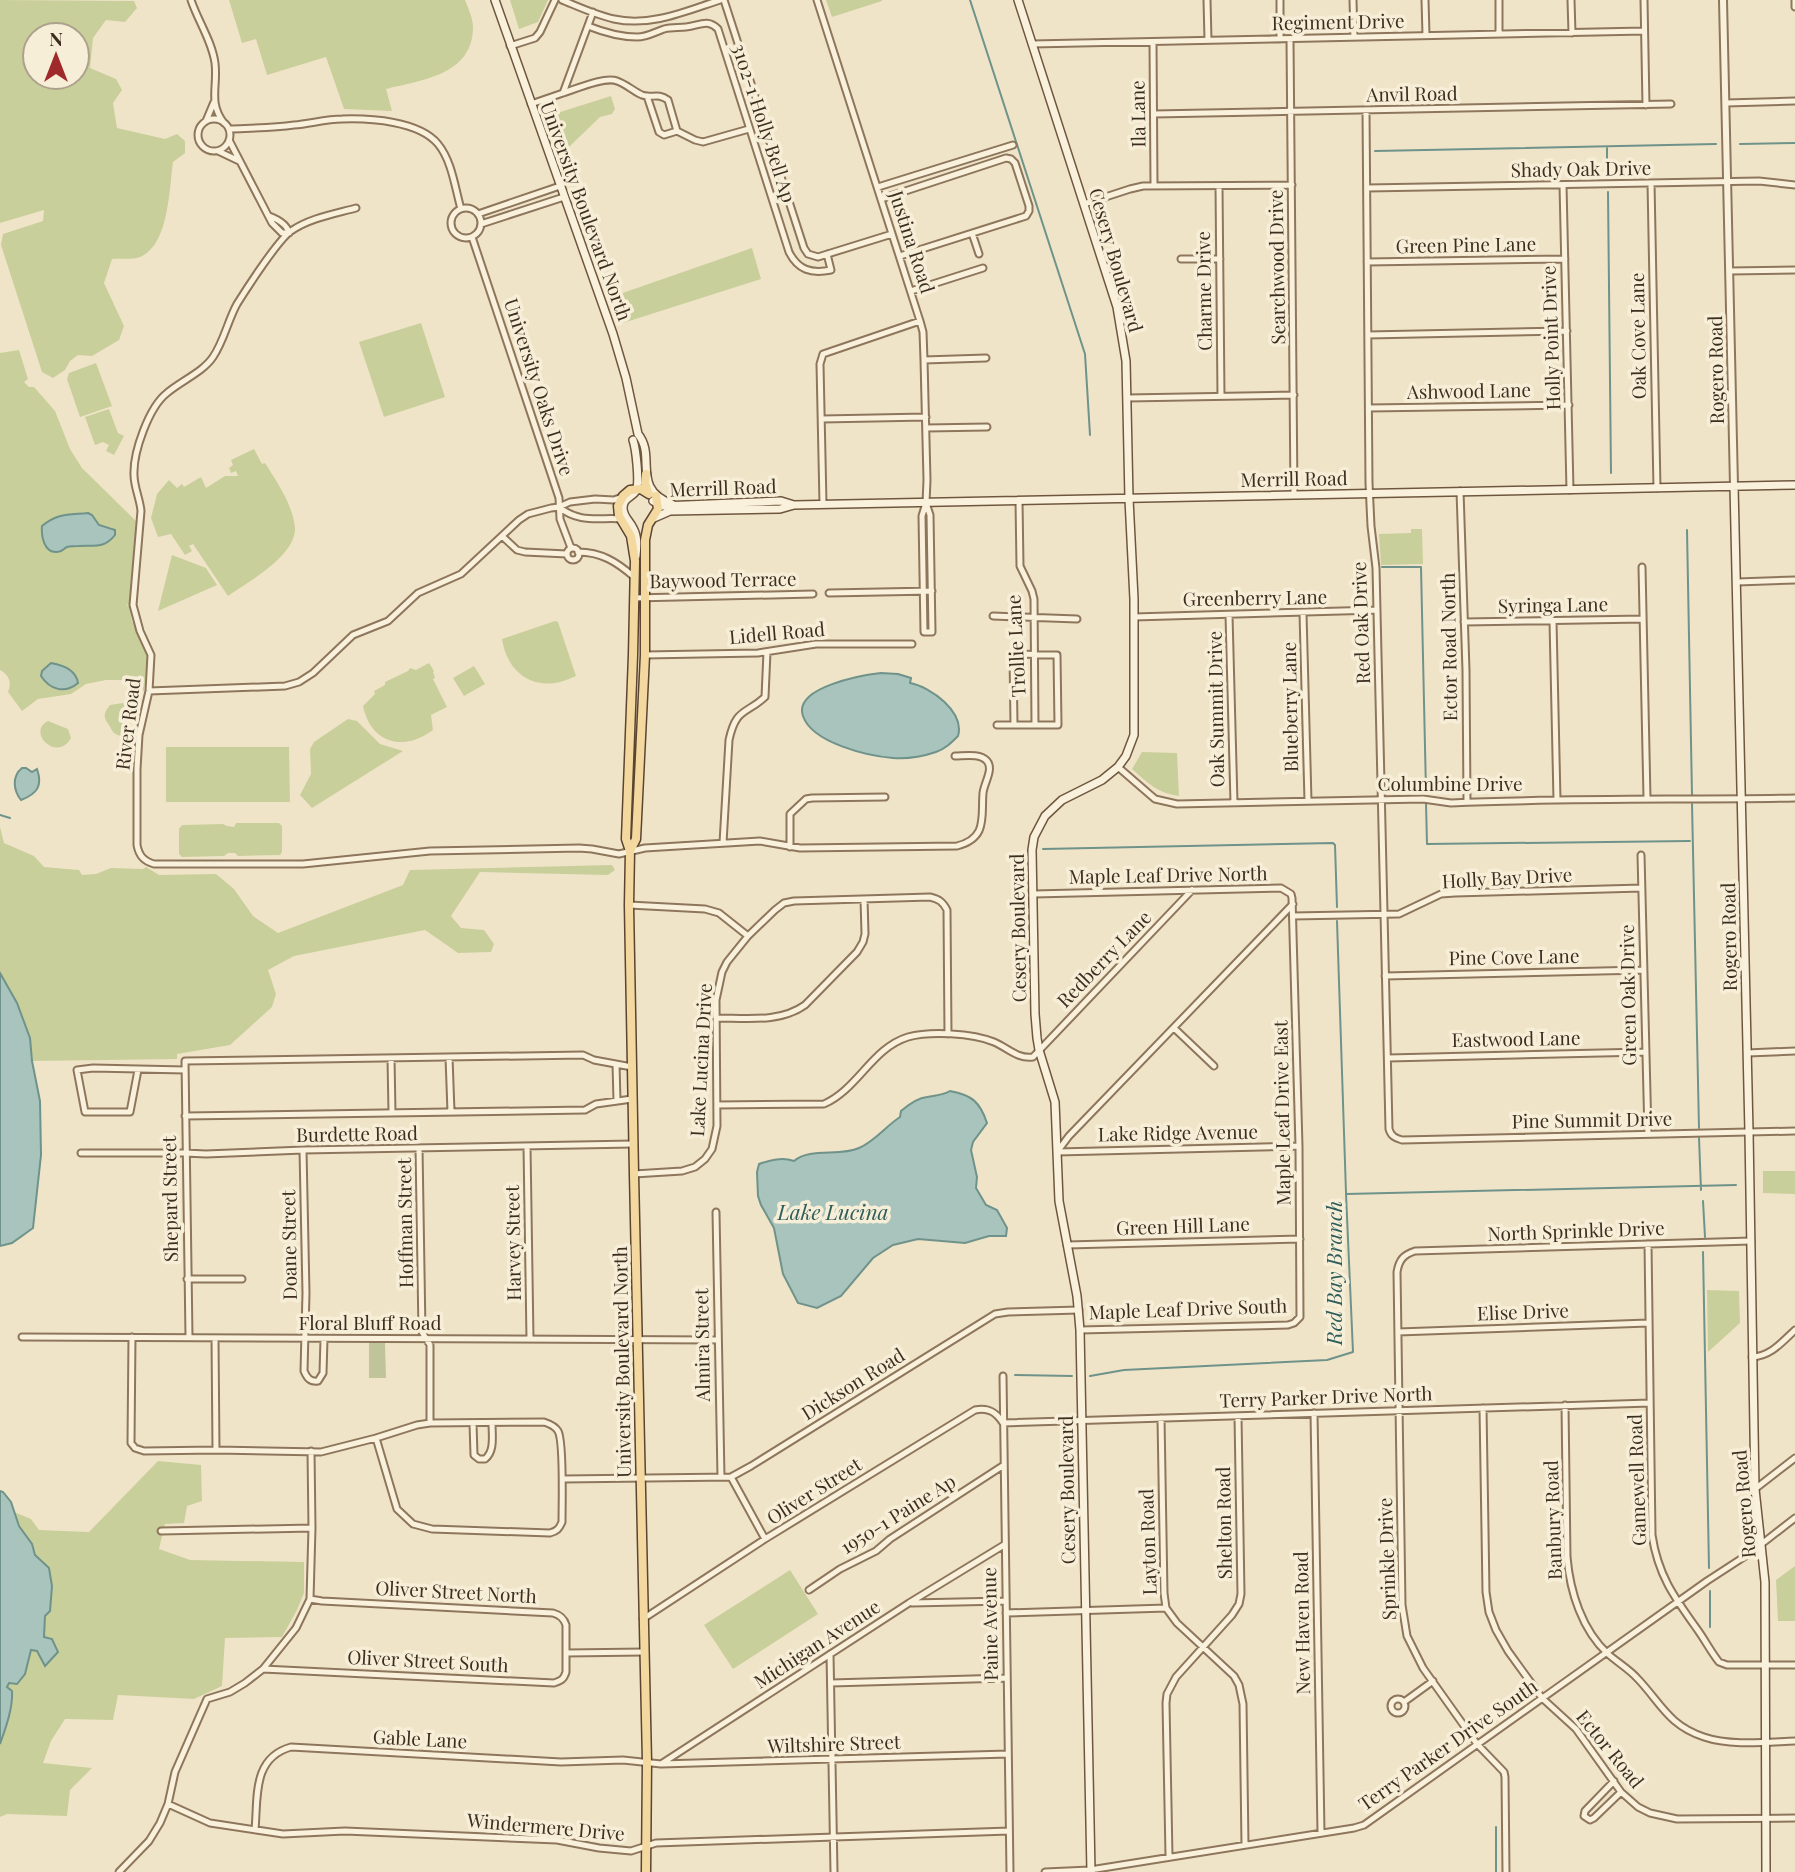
<svg xmlns="http://www.w3.org/2000/svg" width="1795" height="1872" font-family="'Playfair Display',serif">
<style>
.green{fill:#c9cf9b;fill-rule:evenodd}
.cemetery{fill:#bfc49a}
.water{fill:#a9c4bc;stroke:#6f938a;stroke-width:2}
.lines{fill:none;stroke-linecap:round;stroke-linejoin:round}
.stream{stroke:#6f938a;stroke-width:2}
.minor-casing{stroke:#8d765c;stroke-width:9}
.tertiary-casing{stroke:#8d765c;stroke-width:10}
.secondary-casing{stroke:#6f573f;stroke-width:10}
.primary-casing{stroke:#5b4430;stroke-width:11}
.minor{stroke:#faf1dc;stroke-width:5}
.tertiary{stroke:#faf1dc;stroke-width:6}
.secondary{stroke:#faf1dc;stroke-width:7}
.primary{stroke:#f3d9a0;stroke-width:8}
.labels{text-anchor:middle;stroke-width:7;stroke-linejoin:round;paint-order:stroke}
.street-label{font-size:19px;fill:#3d2e20;stroke:#f7eed8}
.water-label{font-size:21px;font-style:italic;fill:#2f5d5a;stroke:#f7eed8}
</style>
<rect width="100%" height="100%" fill="#f0e4c8"/>
<!-- green -->
<path class="green" d="M0,0L134,1L137,8L125,22L106,20L93,38L90,68L116,79L122,90L113,103L117,128L165,139L177,134L185,141V153L173,162C169,190 169,245 140,257C132,260 121,258 112,259L104,283L124,326L119,340L92,356L78,355L70,361L65,370L53,378L42,372L1,245L3,234L43,221L44,210L0,223ZM35,35H77V77H35Z
M229,0H465C468,8 473,18 473,27C473,75 422,80 386,89L392,111L344,109L326,57L267,75L256,39L242,43Z
M510,0H548L538,22L519,29Z
M826,0H882V1L832,17Z
M611,96L615,109L612,114L600,117L568,148L563,146L553,119L554,114Z
M752,248L761,279L623,323L614,296Z
M421,323L445,397L384,417L359,342Z
M19,350L28,379L24,382L29,387H34L55,411L70,449L82,468L136,521L129,604L126,605L129,606L132,621L148,657L144,692L141,685L132,680H106L86,684L71,694L38,699L22,711L8,692C12,682 9,675 0,670V353ZM92,515L99,525L113,528L81,546L67,547Z
M96,363L112,406L80,417L67,379L69,373Z
M109,409L118,433L124,436L114,455L106,451L109,445L103,442L95,445L85,417Z
M254,449L262,464L265,463C277,482 293,505 295,528C296,556 248,582 228,596L193,544L189,546L192,551L185,555L171,534L158,537L151,518L157,494L169,480L177,488L182,484L184,487L201,477L206,488L225,476H238L236,471L231,473L229,468L233,465L231,460Z
M1411,529H1422L1423,564L1381,565L1379,534L1411,533Z
M172,555L206,568L217,585L158,611Z
M555,621L558,622L576,676C569,679 562,682 555,683C526,687 506,667 502,639Z
M429,663L434,671L433,672L435,678L433,679L447,707L431,715L433,730C404,752 371,744 363,706L375,694L374,691L385,685V682L408,671L410,668L416,670Z
M474,666L485,684L464,696L453,678Z
M123,703L127,706C129,714 128,730 121,736C113,734 113,732 109,725C103,717 103,714 110,705Z
M348,719L357,721L380,744L403,751L312,808L300,795L311,774L310,749L314,742Z
M48,721L68,729L71,738C57,763 26,732 48,721Z
M166,747H289L290,802H166Z
M1142,752L1177,753L1179,796C1157,793 1148,783 1132,769Z
M236,823H279L282,826V852L280,855L238,856L235,853H228L224,856L182,857L179,854V829L182,825L223,824L227,826L234,827Z
M0,827L4,843L34,856L44,867L79,870L82,875L96,874L111,868L143,869L146,867L159,875L216,874L234,889L253,916L278,933L403,885L410,870L612,865L615,870L608,875L480,872L451,916L461,928L484,930L494,944L491,952L458,953L425,930L294,956L268,970L276,994L272,1007L230,1045L177,1054V1059L32,1061L30,1038L17,1003L0,973Z
M1763,1171H1795V1194L1763,1193Z
M1707,1290L1739,1291L1740,1323L1708,1352Z
M158,1461L201,1465L202,1501L187,1506L184,1523L165,1524L159,1549L190,1560L304,1562V1593L297,1610L282,1637L225,1638L222,1686L194,1699L118,1695L113,1720L65,1719L51,1741L43,1763L92,1768L70,1790L67,1816L7,1814L0,1817V1744L6,1729L12,1700L7,1687L9,1682L25,1674L31,1650H37L44,1637L45,1616L50,1611L52,1586L49,1568L35,1555L32,1544L19,1526L14,1512L31,1519L39,1530L89,1532Z
M1795,1566V1621H1778L1776,1580Z
M790,1570L818,1614L733,1669L704,1625Z"/>
<!-- cemetery -->
<path class="cemetery" d="M369,1343H385L386,1378H369Z"/>
<!-- water -->
<path class="water" d="M88,513L92,515L99,525L115,530V535C104,549 95,545 79,546C75,546 71,546 67,547C63,549 63,552 57,552C44,553 41,536 42,526C58,513 68,515 88,513Z
M51,663C63,665 76,670 78,683C65,694 50,690 41,676L42,671Z
M881,673L898,674L911,678L910,683C931,687 965,712 958,736C951,743 945,749 936,752C924,756 907,759 893,758C868,756 812,743 803,716C793,687 863,675 881,673Z
M22,768H26L32,772L37,769C43,786 37,794 21,800C13,790 12,776 22,768Z
M0,973L17,1003L30,1038L32,1061L40,1101L41,1155L33,1228L12,1243L0,1246Z
M950,1091C972,1095 980,1102 987,1123L973,1142L971,1150L977,1177L976,1188L986,1205L997,1210L1007,1228L1006,1236H989L965,1243L918,1239L893,1245L873,1258L841,1296L817,1308L798,1303L783,1274L774,1228L761,1205L758,1196L757,1172L759,1164C771,1160 782,1157 794,1161C810,1147 840,1157 859,1148C875,1141 886,1126 900,1117L901,1111C908,1105 917,1098 927,1097C936,1095 941,1096 950,1091Z
M0,1491L3,1492L11,1502L19,1526L32,1544L35,1555L49,1568L52,1586L50,1611L45,1616L44,1637L52,1639L58,1652L45,1666L37,1651L31,1650L25,1674L17,1684L9,1683L7,1687L12,1691C13,1708 6,1727 0,1744Z"/>
<g class="lines">
<!-- stream -->
<path class="stream" d="M970,0L1085,354L1090,435
M1740,144L1795,143
M1607,147V178
M1375,151L1716,144
M1608,192L1611,473
M1687,530L1692,795
M1382,567H1421L1426,792
M1426,803L1427,844L1690,841
M1692,804L1699,1128
M0,815L10,818
M1043,849L1333,843L1335,845L1337,907
M1337,921L1346,1193
M1699,1138L1701,1190
M1703,1201L1705,1237
M1703,1252L1709,1568
M1015,1375L1072,1376
M1090,1376L1124,1370L1327,1360L1353,1352L1346,1194L1736,1185
M1710,1591V1627
M1496,1827V1872"/>
<defs>
<path id="minor" d="M191,0C198,21 212,41 215,63C218,87 208,102 224,123
M562,0C579,7 596,15 614,19C651,27 686,11 720,0
M724,0L804,248L808,254L818,257L892,234
M817,0L920,321L923,332L924,360L927,480L926,503L922,516L924,632H932L930,515L926,503
M1207,0L1208,40
M1280,0V39
M1353,0L1354,37
M1425,0L1426,35
M1499,0V34
M1571,0L1572,33
M1644,0L1646,105
M1795,0V7
M588,26C603,32 620,37 637,37C647,37 655,32 664,29C672,27 679,28 686,27C699,26 707,18 718,29L789,252C798,270 811,274 831,270L827,254
M1290,39L1294,495
M1153,42L1154,186
M1032,44L1644,31
M510,46L535,38L540,32L555,0
M563,93C576,89 605,76 617,81C626,84 633,91 642,95C652,99 657,92 668,100L677,131L695,140L703,142L749,129
M647,96L659,132L664,135L677,131
M1726,103L1795,101
M531,104L563,93L593,12
M1366,110L1369,483L1371,526L1376,568L1389,1129C1391,1136 1395,1138 1402,1140L1795,1131
M1154,114L1671,104
M198 135a16 16 0 1 1 32 0a16 16 0 1 1-32 0Z
M206,121L214,102
M229,129C251,128 272,128 294,125C309,124 326,119 342,119C370,118 419,121 438,144C452,161 455,188 461,209
M229,140L272,223L282,233H289
M218,151L239,161
M1651,183L1657,488
M1563,185L1570,490
M1219,186L1221,396
M878,187L1013,145
M1367,188L1759,181L1795,185
M881,199L1006,158L1011,159L1015,163L1029,206V211L1026,216L900,256
M1084,204L1130,189L1143,186L1292,185
M356,208C334,214 310,218 291,231C278,240 247,288 237,304C228,320 224,341 213,357C203,372 181,381 167,393C149,407 133,452 134,475C134,487 140,499 141,511L133,605L140,631L151,655L149,691L139,735L137,769V845C139,856 144,861 154,864H303L430,851L579,848L592,849L619,854L645,848L760,841L800,848L957,846C988,838 981,817 983,793C984,783 994,769 987,761C980,753 964,756 955,756
M451 223a15 15 0 1 1 30 0a15 15 0 1 1-30 0Z
M478,214L560,186
M269,216C277,219 287,224 289,233
M481,224L564,197
M972,233L979,254
M472,237L559,498L560,519L571,548
M1181,259H1220
M1367,262L1565,259
M1730,271L1795,270
M911,291L983,268
M1368,335L1567,331
M924,360L986,358
M1127,398L1294,395
M1369,408L1569,405
M822,419L926,417
M926,428L987,427
M1460,491L1466,670L1467,802
M1019,501L1020,566L1032,591L1034,599L1035,725
M823,504L820,364L823,354L920,321
M559,507C580,524 599,517 623,519
M502,536L517,550L525,552L567,554
M567 554a6 6 0 1 1 12 0a6 6 0 1 1-12 0Z
M578,552C601,552 617,562 634,577
M1642,567L1647,798
M1737,582L1795,580
M829,593L932,591
M634,598L813,594
M1303,613L1308,801
M1229,615L1234,803
M993,616L1077,619
M1134,617L1377,610
M1553,621L1557,800
M1464,622L1643,619
M1013,654L1057,655L1058,725H1014Z
M645,655L758,653L816,644H912
M149,691L285,686L299,682L313,673L353,635L388,621L418,593L461,574L519,520L528,514L551,508L559,507L570,502L595,499L614,500L622,497
M997,725H1014
M1118,767L1155,799L1177,804L1423,799L1451,803C1566,798 1680,800 1795,798
M723,843L729,740C736,708 745,715 765,697L767,652
M790,847V814L806,799L812,798L885,797
M1641,855L1648,1134
M1034,894L1281,888L1291,894L1292,898L1299,1146L1300,1317L1294,1323L1288,1325L1080,1330
M629,905L705,909L719,913L748,936
M1293,916L1399,914L1441,894L1455,893L1642,888
M1385,976L1644,970
M716,1018C746,1018 780,1023 805,1005L857,952L863,942L865,934L864,899
M1174,1028L1214,1066
M1747,1053L1795,1051
M449,1057L451,1112
M391,1058L392,1113
M1388,1058L1645,1052
M616,1064L617,1101
M138,1070L130,1112H85L77,1070L93,1068L185,1070
M717,1105L824,1104C858,1089 872,1048 908,1037C930,1031 972,1033 994,1042C1008,1048 1017,1059 1033,1057L1192,890
M185,1116L585,1110L596,1104L632,1099
M527,1146L530,1339
M419,1148L422,1332L430,1345V1423
M303,1150L306,1293L304,1371C307,1378 310,1382 318,1381L323,1373L324,1339
M1057,1152L1069,1136L1293,904
M1057,1152L1299,1146
M81,1153H185L206,1154L303,1150L633,1144
M634,1174L682,1171L695,1167L705,1159L712,1149L717,1126L716,1000L722,972L727,962L748,936L775,910L784,903L794,901L930,897C939,899 943,902 947,910L948,1034
M716,1212L721,1477
M1648,1244L1652,1535C1658,1575 1674,1597 1697,1629C1705,1640 1711,1652 1719,1662L1727,1665H1795
M1067,1245L1300,1239
M187,1279H242
M1398,1332L1648,1323
M22,1337L718,1340
M132,1337L131,1443L135,1448L144,1451L216,1450L321,1452L376,1438L417,1425L430,1423L544,1422C550,1424 555,1426 558,1431C564,1441 562,1506 562,1522C559,1529 557,1531 550,1533L432,1529L413,1524L397,1509L376,1438
M189,1337L185,1061L583,1055L594,1060L632,1067
M215,1338L216,1450
M1752,1357C1771,1356 1782,1342 1795,1330
M1003,1376L1010,1872
M1565,1405L1567,1557C1570,1592 1582,1630 1608,1654C1617,1662 1629,1669 1637,1678C1661,1703 1668,1725 1704,1737C1730,1746 1767,1742 1795,1741
M1483,1408L1486,1592L1489,1612L1496,1630L1508,1651L1542,1698L1576,1729L1621,1792L1638,1807L1650,1813L1677,1819L1795,1818
M1314,1413L1321,1833
M1161,1418L1164,1593L1166,1608L1177,1623L1234,1676L1239,1685L1243,1704L1245,1845
M473,1423L474,1455L479,1459H485C495,1451 492,1436 492,1423
M731,1477L765,1539
M563,1479L731,1477L751,1466L995,1314L1008,1312L1079,1310
M1755,1489L1795,1458
M161,1531L312,1528
M809,1590L840,1569L876,1551L890,1539L1004,1465
M912,1603L1005,1601
M1006,1613L1166,1608
M643,1619L765,1539L975,1410C988,1407 996,1412 1003,1423L1650,1403
M567,1653L644,1652
M830,1654L834,1872
M263,1669L554,1683C561,1681 564,1679 566,1672V1625C564,1618 560,1615 553,1613L322,1601L310,1599
M831,1683L1007,1678
M1391 1706a7 7 0 1 1 14 0a7 7 0 1 1-14 0Z
M1404,1702L1433,1681
M661,1764L1008,1754
M1614,1781L1585,1811L1584,1816L1590,1820L1594,1818L1621,1792
M168,1804L210,1823L283,1834L345,1831L557,1840L599,1848L631,1851L656,1843L1009,1831
M255,1830C258,1797 252,1758 291,1747L561,1762L623,1760L661,1764L909,1603L1004,1545
M1169,1856L1166,1703L1167,1694L1176,1677L1232,1615L1239,1604L1241,1594L1238,1416
M119,1872L149,1841L160,1823L168,1804L175,1772L207,1699L230,1692L245,1683L263,1669L296,1628L310,1599L312,1528L311,1451
M1045,1872L1090,1870L1354,1828L1364,1825L1707,1581L1750,1553L1795,1518
M1506,1872L1505,1777L1504,1772L1477,1744L1423,1668L1407,1636L1402,1605L1397,1272C1399,1260 1403,1255 1415,1251L1751,1241"/>
<path id="tertiary" d="M1723,0L1734,486"/>
<path id="secondary" d="M495,0L613,334L626,378L638,434C657,457 630,488 672,504
M1018,0L1117,307L1126,361L1129,499L1134,599V735L1126,756L1118,767L1102,780L1062,800L1045,816L1034,837L1032,850L1035,1014L1037,1038L1039,1050L1055,1102L1059,1201L1077,1296L1080,1330L1091,1872
M633,440C636,449 640,483 636,491C631,498 623,498 623,508C623,517 630,521 633,528C638,537 637,546 636,556
M1734,486L1749,1132L1755,1489L1765,1582L1766,1872
M653,501L662,506L781,501L794,505
M654,518L670,511L780,509L794,505L1795,485"/>
<path id="primary" d="M646,474L645,483L648,492
M630,851L636,839L645,655V540L648,525L658,509L656,496
M646,1872L647,1762L634,1174L629,905L630,851L626,839L633,655L635,561L631,536L619,516L618,506L623,496L630,490L641,489L649,494"/>
</defs>
<!-- minor casing -->
<use href="#minor" class="minor-casing"/>
<!-- tertiary casing -->
<use href="#tertiary" class="tertiary-casing"/>
<!-- secondary casing -->
<use href="#secondary" class="secondary-casing"/>
<!-- primary casing -->
<use href="#primary" class="primary-casing"/>
<!-- minor -->
<use href="#minor" class="minor"/>
<!-- tertiary -->
<use href="#tertiary" class="tertiary"/>
<!-- secondary -->
<use href="#secondary" class="secondary"/>
<!-- primary -->
<use href="#primary" class="primary"/>
</g>
<g class="labels">
<!-- street labels -->
<g class="street-label">
<text transform="translate(1338 22) rotate(-1)" y="7">Regiment Drive</text>
<text transform="translate(1412 94) rotate(-1)" y="7">Anvil Road</text>
<text transform="translate(1138 114) rotate(-91)" y="7">Ila Lane</text>
<text transform="translate(764 123) rotate(72)" y="7">3102-1 Holly Bell Ap</text>
<text transform="translate(1581 169) rotate(-1)" y="7">Shady Oak Drive</text>
<text transform="translate(586 211) rotate(70)" y="7">University Boulevard North</text>
<text transform="translate(912 242) rotate(72)" y="7">Justina Road</text>
<text transform="translate(1466 245) rotate(-1)" y="7">Green Pine Lane</text>
<text transform="translate(1116 260) rotate(74)" y="7">Cesery Boulevard</text>
<text transform="translate(1277 267) rotate(-91)" y="7">Searchwood Drive</text>
<text transform="translate(1204 291) rotate(-91)" y="7">Charme Drive</text>
<text transform="translate(1638 336) rotate(-91)" y="7">Oak Cove Lane</text>
<text transform="translate(1551 338) rotate(-92)" y="7">Holly Point Drive</text>
<text transform="translate(1716 370) rotate(-91)" y="7">Rogero Road</text>
<text transform="translate(539 387) rotate(72)" y="7">University Oaks Drive</text>
<text transform="translate(1469 391) rotate(-1)" y="7">Ashwood Lane</text>
<text transform="translate(1294 479) rotate(-1)" y="7">Merrill Road</text>
<text transform="translate(723 488) rotate(-2)" y="7">Merrill Road</text>
<text transform="translate(723 580) rotate(-1)" y="7">Baywood Terrace</text>
<text transform="translate(1255 598) rotate(-1)" y="7">Greenberry Lane</text>
<text transform="translate(1553 605) rotate(-1)" y="7">Syringa Lane</text>
<text transform="translate(1361 623) rotate(-92)" y="7">Red Oak Drive</text>
<text transform="translate(777 633) rotate(-5)" y="7">Lidell Road</text>
<text transform="translate(1016 646) rotate(-93)" y="7">Trollie Lane</text>
<text transform="translate(1449 647) rotate(-91)" y="7">Ector Road North</text>
<text transform="translate(1290 707) rotate(-91)" y="7">Blueberry Lane</text>
<text transform="translate(1216 709) rotate(-91)" y="7">Oak Summit Drive</text>
<text transform="translate(128 724) rotate(-83)" y="7">River Road</text>
<text x="1450" y="791">Columbine Drive</text>
<text transform="translate(1168 875) rotate(-1)" y="7">Maple Leaf Drive North</text>
<text transform="translate(1507 878) rotate(-3)" y="7">Holly Bay Drive</text>
<text transform="translate(1018 928) rotate(-91)" y="7">Cesery Boulevard</text>
<text transform="translate(1729 937) rotate(-91)" y="7">Rogero Road</text>
<text transform="translate(1514 957) rotate(-1)" y="7">Pine Cove Lane</text>
<text transform="translate(1104 959) rotate(-46)" y="7">Redberry Lane</text>
<text transform="translate(1628 995) rotate(-91)" y="7">Green Oak Drive</text>
<text transform="translate(1516 1039) rotate(-1)" y="7">Eastwood Lane</text>
<text transform="translate(701 1060) rotate(-87)" y="7">Lake Lucina Drive</text>
<text transform="translate(1282 1113) rotate(-91)" y="7">Maple Leaf Drive East</text>
<text transform="translate(1592 1120) rotate(-1)" y="7">Pine Summit Drive</text>
<text transform="translate(1178 1133) rotate(-1)" y="7">Lake Ridge Avenue</text>
<text transform="translate(357 1134) rotate(-1)" y="7">Burdette Road</text>
<text transform="translate(170 1199) rotate(-91)" y="7">Shepard Street</text>
<text transform="translate(405 1223) rotate(-91)" y="7">Hoffman Street</text>
<text transform="translate(1183 1226) rotate(-2)" y="7">Green Hill Lane</text>
<text transform="translate(1576 1231) rotate(-2)" y="7">North Sprinkle Drive</text>
<text transform="translate(513 1243) rotate(-91)" y="7">Harvey Street</text>
<text transform="translate(289 1245) rotate(-91)" y="7">Doane Street</text>
<text transform="translate(1188 1309) rotate(-2)" y="7">Maple Leaf Drive South</text>
<text transform="translate(1523 1312) rotate(-2)" y="7">Elise Drive</text>
<text x="370" y="1330">Floral Bluff Road</text>
<text transform="translate(702 1345) rotate(-91)" y="7">Almira Street</text>
<text transform="translate(622 1362) rotate(-91)" y="7">University Boulevard North</text>
<text transform="translate(853 1384) rotate(-32)" y="7">Dickson Road</text>
<text transform="translate(1326 1397) rotate(-2)" y="7">Terry Parker Drive North</text>
<text transform="translate(1637 1480) rotate(-92)" y="7">Gamewell Road</text>
<text transform="translate(1067 1490) rotate(-91)" y="7">Cesery Boulevard</text>
<text transform="translate(814 1491) rotate(-32)" y="7">Oliver Street</text>
<text transform="translate(1744 1504) rotate(-95)" y="7">Rogero Road</text>
<text transform="translate(898 1514) rotate(-32)" y="7">1950-1 Paine Ap</text>
<text transform="translate(1553 1520) rotate(-92)" y="7">Banbury Road</text>
<text transform="translate(1224 1523) rotate(-91)" y="7">Shelton Road</text>
<text transform="translate(1148 1542) rotate(-92)" y="7">Layton Road</text>
<text transform="translate(1387 1559) rotate(-92)" y="7">Sprinkle Drive</text>
<text transform="translate(456 1592) rotate(3)" y="7">Oliver Street North</text>
<text transform="translate(1302 1623) rotate(-91)" y="7">New Haven Road</text>
<text transform="translate(990 1624) rotate(-91)" y="7">Paine Avenue</text>
<text transform="translate(817 1644) rotate(-33)" y="7">Michigan Avenue</text>
<text transform="translate(428 1661) rotate(3)" y="7">Oliver Street South</text>
<text transform="translate(420 1739) rotate(3)" y="7">Gable Lane</text>
<text transform="translate(834 1744) rotate(-2)" y="7">Wiltshire Street</text>
<text transform="translate(1448 1745) rotate(-35)" y="7">Terry Parker Drive South</text>
<text transform="translate(1610 1749) rotate(51)" y="7">Ector Road</text>
<text transform="translate(546 1827) rotate(5)" y="7">Windermere Drive</text>
</g>
<!-- water labels -->
<g class="water-label">
<text x="833" y="1220">Lake Lucina</text>
<text transform="translate(1335 1273) rotate(-90)" y="7">Red Bay Branch</text>
</g>
</g>
<!-- north arrow -->
<g transform="translate(56 56)"><circle r="33" fill="#f7eed8" stroke="#ada18e" stroke-width="2"/>
<path d="M0-5L12 26L0 18L-12 26Z" fill="#9e2a2b"/>
<text y="-10" font-size="19" font-weight="bold" text-anchor="middle" fill="#3d2e20">N</text>
</g>
</svg>
